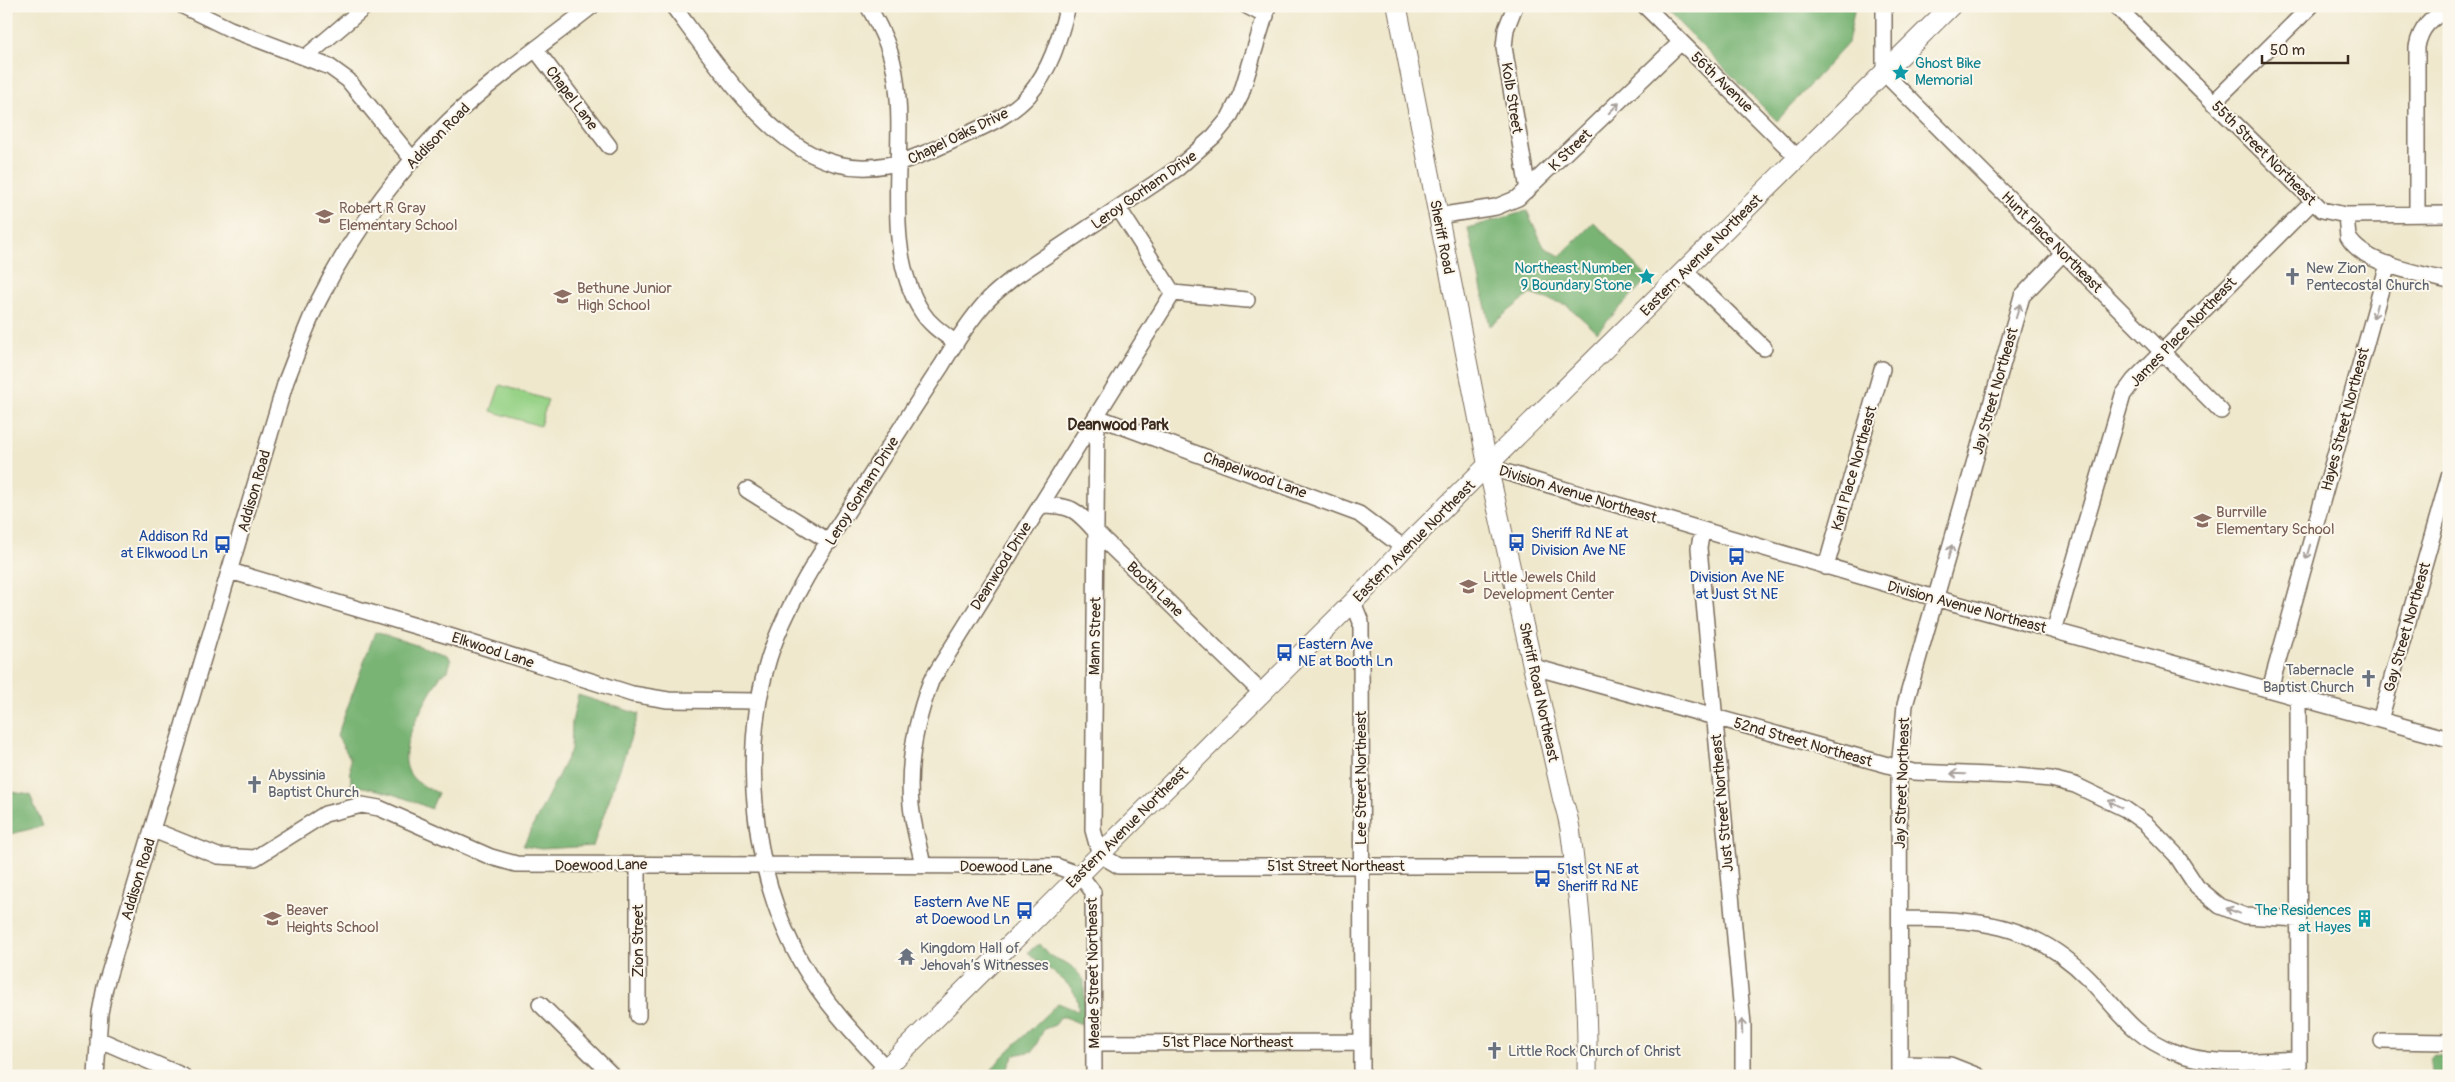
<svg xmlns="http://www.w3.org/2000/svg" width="2455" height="1082" font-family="Pangolin,sans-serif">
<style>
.green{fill:#97d287;stroke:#697e52}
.forest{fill:#79b474;stroke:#5a6f49}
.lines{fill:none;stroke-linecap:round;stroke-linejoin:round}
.minor-casing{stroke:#7a6c5b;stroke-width:18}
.major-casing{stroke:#7a6c5b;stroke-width:21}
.minor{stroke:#fff;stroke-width:15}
.major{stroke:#fff;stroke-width:19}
.oneway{stroke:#a79f9a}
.labels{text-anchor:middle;stroke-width:4;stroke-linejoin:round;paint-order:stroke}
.culture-label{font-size:15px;fill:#0d838f;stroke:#fbf7ec;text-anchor:end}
.street-label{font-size:15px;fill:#3b2a1e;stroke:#fbf7ec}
.education-label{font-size:15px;fill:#785e54;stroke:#fbf7ec;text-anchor:start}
.worship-label{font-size:15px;fill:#5b616d;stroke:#fbf7ec;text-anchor:start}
.transit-label{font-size:15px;fill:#164399;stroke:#fbf7ec;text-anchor:start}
.neighbourhood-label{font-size:16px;font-weight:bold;fill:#3b2a1e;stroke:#fbf7ec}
</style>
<rect width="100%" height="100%" fill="#fbf7ec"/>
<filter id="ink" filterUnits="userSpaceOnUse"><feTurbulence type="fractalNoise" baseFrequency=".02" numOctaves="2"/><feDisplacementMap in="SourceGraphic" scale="10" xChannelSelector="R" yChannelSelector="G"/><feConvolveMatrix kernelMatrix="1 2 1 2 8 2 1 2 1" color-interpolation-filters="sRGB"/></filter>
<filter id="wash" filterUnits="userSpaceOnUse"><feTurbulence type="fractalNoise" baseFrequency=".0096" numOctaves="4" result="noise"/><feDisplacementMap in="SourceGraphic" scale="20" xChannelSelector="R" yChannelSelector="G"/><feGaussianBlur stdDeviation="1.12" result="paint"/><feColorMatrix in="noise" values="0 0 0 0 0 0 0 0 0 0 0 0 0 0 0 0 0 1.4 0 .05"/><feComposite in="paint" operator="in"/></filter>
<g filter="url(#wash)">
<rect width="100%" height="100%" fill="#efe8cd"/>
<!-- green -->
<path class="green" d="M500,385L548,400L540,426L491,411Z"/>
<!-- forest -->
<path class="forest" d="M1662,6H1855L1848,43L1777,121Z
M1527,211L1544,247L1560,256L1594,222L1648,278L1597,332L1567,305L1530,294L1490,326L1468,228Z
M375,632L448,655L451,661L448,670L440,676C427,701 389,754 414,779C420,785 430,789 438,793L431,809C405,797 380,789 351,785L350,758L337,736Z
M578,695L639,714L593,846L541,849L523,846L571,750L572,722Z
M6,791L30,795L43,826L6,835Z
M1039,944L1049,955L1072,966L1084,980L1085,1021L1081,1024L1065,1017H1060L1055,1025L1044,1029L1033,1051L1014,1055L1004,1076H987L1001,1058L1058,1003L1078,1011C1082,983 1044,970 1028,952Z
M2435,1056L2449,1058V1076H2434L2430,1065V1059Z"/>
</g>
<g filter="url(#ink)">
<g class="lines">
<defs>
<path id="minor" d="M183,6L230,29L330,67L348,80L413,160
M673,6C709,54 757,127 811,154C867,183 914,159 965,135C988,125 1012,114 1029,95C1051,69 1059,39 1068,6
M868,6C882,30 893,53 896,80C907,154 880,246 922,312C930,325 944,334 956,343
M1247,6L1266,16
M1515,6L1506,29L1504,47L1528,190
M1645,6L1798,158
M1884,6V73L2221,411
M2116,6L2322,210L2346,215L2449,214
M536,50L609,146
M307,56L366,6
M2213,103L2311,6
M1119,209L1173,293L1247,300
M2417,214V47C2420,29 2431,16 2449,11
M2346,215L2348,237C2364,265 2419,273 2449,281
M1437,216L1496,207L1518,198L1681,42
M1685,271L1764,348
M1488,467L1935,598L2449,739
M747,490L830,542
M1040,505C1071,505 1076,509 1096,532L1262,693
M1702,531L1699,548L1743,1024V1076
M1404,548L1359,514L1097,417L1093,830L1100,855L1119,866H1575
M1826,567L1882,369
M230,571L449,636L632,694L668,700L759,701
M1353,602L1361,622L1362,1076
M2054,631L2123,395L2134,380L2312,202
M1534,667L1913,772L2015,776L2051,779L2075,785L2125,809L2146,824L2176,855L2197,887L2220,906L2245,916L2298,919
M2270,689L2388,264
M2298,696L2299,1076
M2380,720L2449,477
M153,830L218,856L255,858L325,814L362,805L379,808L491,857L516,864L1056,866L1080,875L1093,892L1094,1076
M923,865C919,846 913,825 911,805C907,762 916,721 931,681L1173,293
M1900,919C1976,919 2032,921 2089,979C2118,1009 2132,1036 2174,1052C2212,1067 2259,1060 2299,1059
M540,1004L613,1076
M638,1016V865
M98,1039L183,1076
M2382,1041L2449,1042
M1094,1043L1362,1042
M1900,1064L1950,1065L1978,1076
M886,1068C854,1034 824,1002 801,962C752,875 740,753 769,658C790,592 841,523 878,464C899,431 920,398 942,365C955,343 969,321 986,302C994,293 1004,286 1013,278L1178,168L1214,136L1229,118L1241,94L1268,6
M96,1076L100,1013L105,987L286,381C297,354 306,326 319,300C349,240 391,181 437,133C483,85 540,47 592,6
M1900,1076L1899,769L1905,705L2022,296L2063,253"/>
<path id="major" d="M1397,6L1488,467L1563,801C1571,823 1572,845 1575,869C1583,938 1588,1006 1587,1076
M878,1076L1368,587L1404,548L1951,6"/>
</defs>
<!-- minor casing -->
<use href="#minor" class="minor-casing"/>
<!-- major casing -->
<use href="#major" class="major-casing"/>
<!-- minor -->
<use href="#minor" class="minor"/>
<!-- major -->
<use href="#major" class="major"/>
</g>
<!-- one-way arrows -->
<defs><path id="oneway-shaft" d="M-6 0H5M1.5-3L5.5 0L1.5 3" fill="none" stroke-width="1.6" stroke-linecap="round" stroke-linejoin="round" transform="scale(1.25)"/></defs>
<g class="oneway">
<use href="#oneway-shaft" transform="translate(1614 108) rotate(-45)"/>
<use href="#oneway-shaft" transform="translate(2018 311) rotate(-73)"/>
<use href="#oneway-shaft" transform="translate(2375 311) rotate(105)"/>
<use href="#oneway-shaft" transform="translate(1950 552) rotate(-74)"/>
<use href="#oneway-shaft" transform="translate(2308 552) rotate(106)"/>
<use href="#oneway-shaft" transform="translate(1958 774) rotate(-178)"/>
<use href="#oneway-shaft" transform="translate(2115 804) rotate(-152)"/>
<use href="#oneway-shaft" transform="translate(2233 911) rotate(-159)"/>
<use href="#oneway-shaft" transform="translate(1742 1027) rotate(-92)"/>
</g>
</g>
<!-- icons -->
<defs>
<symbol id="sight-bare" viewBox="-9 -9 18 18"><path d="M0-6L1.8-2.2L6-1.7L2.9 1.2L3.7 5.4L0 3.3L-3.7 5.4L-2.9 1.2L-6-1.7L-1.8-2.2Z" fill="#0f9aa8" stroke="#fbf7ec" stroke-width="2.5" paint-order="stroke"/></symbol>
<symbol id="school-bare" viewBox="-9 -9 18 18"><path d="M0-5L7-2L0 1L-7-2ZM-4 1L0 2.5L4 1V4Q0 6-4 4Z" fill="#8d6e63" stroke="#fbf7ec" stroke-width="2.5" paint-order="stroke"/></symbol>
<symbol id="church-bare" viewBox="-9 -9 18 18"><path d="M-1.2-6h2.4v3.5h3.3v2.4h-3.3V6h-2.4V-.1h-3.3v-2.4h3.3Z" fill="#6b7280" stroke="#fbf7ec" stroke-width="2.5" paint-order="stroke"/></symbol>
<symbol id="bus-bare" viewBox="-9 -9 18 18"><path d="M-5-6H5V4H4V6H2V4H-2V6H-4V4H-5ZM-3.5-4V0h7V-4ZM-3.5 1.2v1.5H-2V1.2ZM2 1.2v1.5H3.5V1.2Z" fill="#1a4fb4" stroke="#fbf7ec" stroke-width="2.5" paint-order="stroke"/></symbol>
<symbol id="building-bare" viewBox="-9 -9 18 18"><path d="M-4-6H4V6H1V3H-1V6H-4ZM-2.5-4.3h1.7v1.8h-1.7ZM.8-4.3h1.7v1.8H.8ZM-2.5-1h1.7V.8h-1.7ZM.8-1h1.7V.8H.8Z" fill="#0f9aa8" stroke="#fbf7ec" stroke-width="2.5" paint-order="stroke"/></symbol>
<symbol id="temple-bare" viewBox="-9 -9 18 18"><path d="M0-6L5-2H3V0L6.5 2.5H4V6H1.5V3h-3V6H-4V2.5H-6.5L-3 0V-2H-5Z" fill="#6b7280" stroke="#fbf7ec" stroke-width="2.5" paint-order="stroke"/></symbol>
</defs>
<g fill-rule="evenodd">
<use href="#sight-bare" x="1888" y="60" width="25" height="25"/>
<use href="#school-bare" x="312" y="204" width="25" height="25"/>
<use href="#sight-bare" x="1634" y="264" width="25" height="25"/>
<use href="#church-bare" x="2280" y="264" width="25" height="25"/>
<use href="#school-bare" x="550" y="284" width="25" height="25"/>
<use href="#school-bare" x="2190" y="508" width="25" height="25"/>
<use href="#bus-bare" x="1504" y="530" width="25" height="25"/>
<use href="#bus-bare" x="210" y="532" width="25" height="25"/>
<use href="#bus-bare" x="1724" y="544" width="25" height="25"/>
<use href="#school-bare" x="1456" y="574" width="25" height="25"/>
<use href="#bus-bare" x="1272" y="640" width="25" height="25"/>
<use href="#church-bare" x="2356" y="666" width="25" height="25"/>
<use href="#church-bare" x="242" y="772" width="25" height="25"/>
<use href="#bus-bare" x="1530" y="866" width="25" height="25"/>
<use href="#bus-bare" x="1012" y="898" width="25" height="25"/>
<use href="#school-bare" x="260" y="906" width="25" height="25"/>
<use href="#building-bare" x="2352" y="906" width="25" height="25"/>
<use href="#temple-bare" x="894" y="944" width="25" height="25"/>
<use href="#church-bare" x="1482" y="1038" width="25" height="25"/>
</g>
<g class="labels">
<!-- culture labels -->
<g class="culture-label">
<text x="1915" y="68" text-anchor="start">Ghost Bike<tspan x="1915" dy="17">Memorial</tspan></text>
<text x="1632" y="273">Northeast Number<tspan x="1632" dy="17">9 Boundary Stone</tspan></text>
<text x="2351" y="915">The Residences<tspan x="2351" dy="17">at Hayes</tspan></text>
</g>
<!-- street labels -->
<g class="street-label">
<text transform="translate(1722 82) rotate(44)" y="5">56th Avenue</text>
<text transform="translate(572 98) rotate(53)" y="5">Chapel Lane</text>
<text transform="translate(1512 98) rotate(81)" y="5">Kolb Street</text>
<text transform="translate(438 136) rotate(-46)" y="5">Addison Road</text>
<text transform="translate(958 136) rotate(-26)" y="5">Chapel Oaks Drive</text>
<text transform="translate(1570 150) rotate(-44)" y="5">K Street</text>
<text transform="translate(2264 153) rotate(45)" y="5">55th Street Northeast</text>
<text transform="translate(1144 190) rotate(-35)" y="5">Leroy Gorham Drive</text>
<text transform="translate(1442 237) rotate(79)" y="5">Sheriff Road</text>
<text transform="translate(2052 242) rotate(45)" y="5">Hunt Place Northeast</text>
<text transform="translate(1701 255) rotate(-45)" y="5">Eastern Avenue Northeast</text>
<text transform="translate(2183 332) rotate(-46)" y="5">James Place Northeast</text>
<text transform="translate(1995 391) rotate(-74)" y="5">Jay Street Northeast</text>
<text transform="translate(2345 419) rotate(-75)" y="5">Hayes Street Northeast</text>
<text transform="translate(1854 468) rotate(-74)" y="5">Karl Place Northeast</text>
<text transform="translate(1255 475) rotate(20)" y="5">Chapelwood Lane</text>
<text transform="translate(254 491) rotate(-74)" y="5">Addison Road</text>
<text transform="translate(862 491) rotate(-58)" y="5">Leroy Gorham Drive</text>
<text transform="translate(1578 494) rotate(17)" y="5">Division Avenue Northeast</text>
<text transform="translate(1414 541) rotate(-45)" y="5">Eastern Avenue Northeast</text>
<text transform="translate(1001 566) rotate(-58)" y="5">Deanwood Drive</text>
<text transform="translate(1155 589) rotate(44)" y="5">Booth Lane</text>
<text transform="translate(1967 607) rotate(15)" y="5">Division Avenue Northeast</text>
<text transform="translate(2407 627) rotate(-74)" y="5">Gay Street Northeast</text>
<text transform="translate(1095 636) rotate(-89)" y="5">Mann Street</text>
<text transform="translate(493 650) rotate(18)" y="5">Elkwood Lane</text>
<text transform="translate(1539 692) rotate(78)" y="5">Sheriff Road Northeast</text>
<text transform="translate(1803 742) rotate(16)" y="5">52nd Street Northeast</text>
<text transform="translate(1361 778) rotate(-90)" y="5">Lee Street Northeast</text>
<text transform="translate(1902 783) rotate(-88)" y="5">Jay Street Northeast</text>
<text transform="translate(1722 803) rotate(-95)" y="5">Just Street Northeast</text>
<text transform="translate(1127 827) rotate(-45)" y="5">Eastern Avenue Northeast</text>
<text transform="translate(601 865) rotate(-1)" y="5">Doewood Lane</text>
<text x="1336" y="871">51st Street Northeast</text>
<text transform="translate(1006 867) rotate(1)" y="5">Doewood Lane</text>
<text transform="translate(138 879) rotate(-73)" y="5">Addison Road</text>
<text transform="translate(638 941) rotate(-90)" y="5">Zion Street</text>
<text transform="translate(1093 973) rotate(-91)" y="5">Meade Street Northeast</text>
<text x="1228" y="1047">51st Place Northeast</text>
</g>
<!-- education labels -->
<g class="education-label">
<text x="339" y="213">Robert R Gray<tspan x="339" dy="17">Elementary School</tspan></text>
<text x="577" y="293">Bethune Junior<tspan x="577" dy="17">High School</tspan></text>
<text x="2216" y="517">Burrville<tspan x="2216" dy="17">Elementary School</tspan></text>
<text x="1483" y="582">Little Jewels Child<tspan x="1483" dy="17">Development Center</tspan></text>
<text x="286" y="915">Beaver<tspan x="286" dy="17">Heights School</tspan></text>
</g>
<!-- worship labels -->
<g class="worship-label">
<text x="2306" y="273">New Zion<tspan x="2306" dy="17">Pentecostal Church</tspan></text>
<text x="2354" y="675" text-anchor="end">Tabernacle<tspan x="2354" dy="17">Baptist Church</tspan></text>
<text x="268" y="780">Abyssinia<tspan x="268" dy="17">Baptist Church</tspan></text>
<text x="920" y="953">Kingdom Hall of<tspan x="920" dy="17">Jehovah’s Witnesses</tspan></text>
<text x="1508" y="1056">Little Rock Church of Christ</text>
</g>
<!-- transit labels -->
<g class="transit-label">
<text x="1531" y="538">Sheriff Rd NE at<tspan x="1531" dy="17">Division Ave NE</tspan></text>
<text x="208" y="541" text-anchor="end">Addison Rd<tspan x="208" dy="17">at Elkwood Ln</tspan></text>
<text x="1737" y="582" text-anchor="middle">Division Ave NE<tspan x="1737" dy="17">at Just St NE</tspan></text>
<text x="1298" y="649">Eastern Ave<tspan x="1298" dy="17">NE at Booth Ln</tspan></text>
<text x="1557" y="874">51st St NE at<tspan x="1557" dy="17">Sheriff Rd NE</tspan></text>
<text x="1010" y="907" text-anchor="end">Eastern Ave NE<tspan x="1010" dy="17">at Doewood Ln</tspan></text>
</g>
<!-- neighbourhood labels -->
<g class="neighbourhood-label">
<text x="1118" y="430">Deanwood Park</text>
</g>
</g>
<!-- margin -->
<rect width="2455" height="1082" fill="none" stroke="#fbf7ec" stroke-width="25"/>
<!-- scale -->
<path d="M2262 55v8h86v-8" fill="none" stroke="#3b2a1e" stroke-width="2.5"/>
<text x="2270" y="55" font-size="15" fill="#3b2a1e" stroke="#fbf7ec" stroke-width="4" paint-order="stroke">50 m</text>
</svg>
